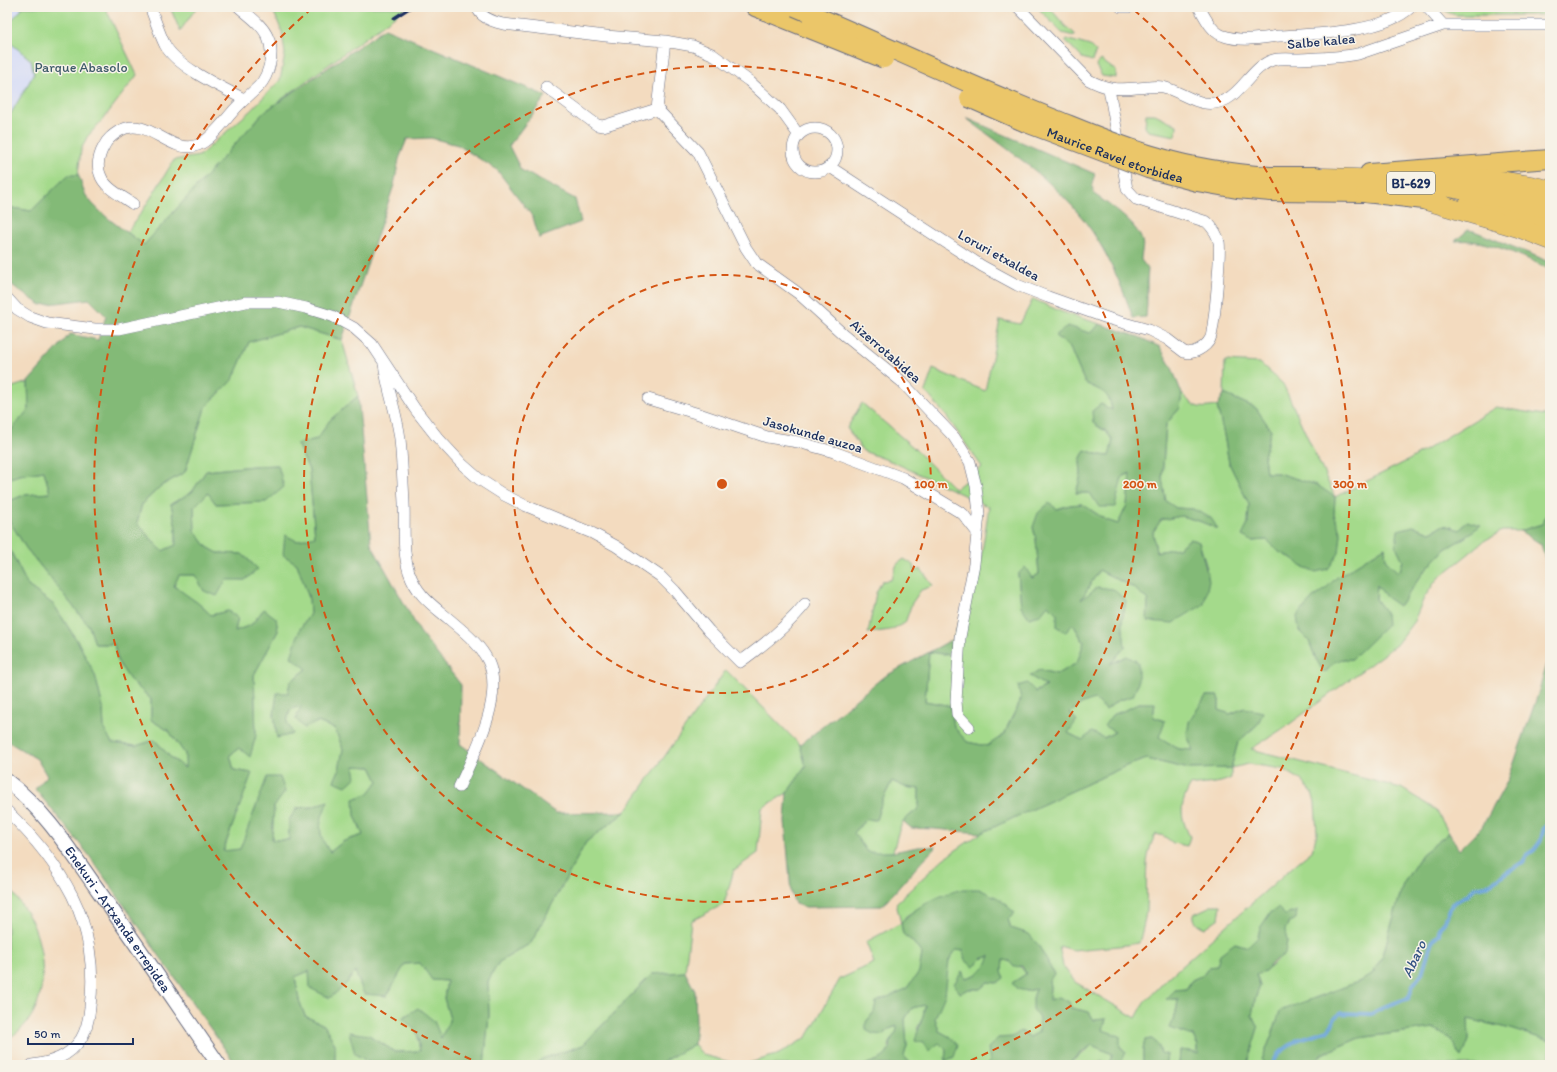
<svg xmlns="http://www.w3.org/2000/svg" width="1557" height="1072" font-family="Itim,sans-serif">
<style>
.built{fill:#d2d9f9}
.green{fill:#a4da8b;stroke:#608474;fill-rule:evenodd}
.forest{fill:#83ba77;stroke:#4f746a}
.lines{fill:none;stroke-linecap:round;stroke-linejoin:round}
.stream{stroke:#6da6dc;stroke-width:4}
.minor-casing{stroke:#676b80;stroke-width:12}
.tertiary-casing{stroke:#676b80;stroke-width:16}
.primary-casing{stroke:#676b80;stroke-width:20}
.trunk-casing{stroke:#676b80;stroke-width:20}
.minor{stroke:#fff;stroke-width:11}
.tertiary{stroke:#fff;stroke-width:14}
.primary{stroke:#ebc669;stroke-width:18}
.trunk{stroke:#ebc669;stroke-width:19}
.rail{stroke:#1b2f5e;stroke-width:3}
.primary-bridge-casing{stroke:#676b80;stroke-width:20;stroke-linecap:butt}
.primary-bridge{stroke:#ebc669;stroke-width:18}
.ring{fill:none;stroke:#d45514;stroke-width:2;stroke-dasharray:7 5}
.labels{text-anchor:middle;stroke-width:3;stroke-linejoin:round;paint-order:stroke}
.shield{fill:#f7f3e8;stroke:#5d6a87;stroke-width:1}
.shield-label{font-size:13px;font-weight:bold;fill:#1b2f5e}
.street-label{font-size:14px;fill:#1b2f5e;stroke:#f7f3e8}
.park-label{font-size:14px;fill:#3d5a69;stroke:#f7f3e8}
.water-label{font-size:15px;font-style:italic;fill:#345384;stroke:#f7f3e8}
.centre{fill:#d45514;stroke:#f7f3e8;stroke-width:2}
.ring-label{font-size:12px;text-anchor:middle;font-weight:bold;fill:#d45514;stroke:#f7f3e8;stroke-width:3;stroke-linejoin:round;paint-order:stroke}
</style>
<rect width="100%" height="100%" fill="#f7f3e8"/>
<filter id="ink" filterUnits="userSpaceOnUse"><feTurbulence type="fractalNoise" baseFrequency=".025" numOctaves="2"/><feDisplacementMap in="SourceGraphic" scale="8" xChannelSelector="R" yChannelSelector="G"/><feConvolveMatrix kernelMatrix="1 2 1 2 8 2 1 2 1" color-interpolation-filters="sRGB"/></filter>
<filter id="wash" filterUnits="userSpaceOnUse"><feTurbulence type="fractalNoise" baseFrequency=".012" numOctaves="4" result="noise"/><feDisplacementMap in="SourceGraphic" scale="16" xChannelSelector="R" yChannelSelector="G"/><feGaussianBlur stdDeviation="0.9" result="paint"/><feColorMatrix in="noise" values="0 0 0 0 0 0 0 0 0 0 0 0 0 0 0 0 0 1.4 0 .05"/><feComposite in="paint" operator="in"/></filter>
<g filter="url(#wash)">
<rect width="100%" height="100%" fill="#f3dbbf"/>
<!-- built -->
<path class="built" d="M7,7H21L23,8L7,25Z
M7,40L31,60L34,74L7,120Z"/>
<!-- green -->
<path class="green" d="M21,7H105L137,75L104,118L87,137L81,150L78,175L68,176L31,211L7,207V120L34,74L31,60L7,40V25L22,9Z
M170,7H197L180,31Z
M275,7H407L263,113L144,245L127,232C145,209 159,184 174,160L199,156L250,111L280,80L285,54L282,32L273,10Z
M1037,7H1049L1065,26L1075,34L1074,36L1062,33Z
M1439,7H1550V15H1456L1449,13Z
M1066,39L1090,46L1096,52L1092,61L1082,58L1065,40Z
M1101,60L1116,71V78L1102,76L1096,66Z
M1146,114H1155L1177,125L1176,136L1148,131L1145,127Z
M1033,299L1062,312L1100,324L1090,333L1069,346L1085,383L1104,392L1110,399L1112,411L1101,404L1093,423L1106,432L1113,440L1110,456L1100,455L1085,450L1080,460L1081,475L1076,493H1090L1131,473L1127,505L1118,524L1106,520L1082,504L1070,505L1057,509L1033,527L1036,539L1039,574L1032,578L1018,574L1021,606L1048,605L1057,614L1073,624L1084,643L1077,663L1057,674L1039,670L1030,676L1046,686L1021,699C1016,711 1008,722 1005,735L987,746L967,742L954,727L951,706L925,701L929,652L951,655L953,639L979,570L989,507L893,462L863,451L847,428L862,403L914,448L955,489L982,467L947,417L925,391L933,369L985,391L1000,320L1020,324Z
M299,327L342,340L358,396L330,420L317,439L297,444L309,470L315,537L297,541V564L309,598L310,614L300,629L307,669L290,682L288,693L274,714L277,738L287,722L290,709L301,706L318,722L335,729L343,749L339,770L334,782L354,766L371,767L378,781L355,815L363,835L344,841L330,852L321,840L320,820L327,802L312,807L297,808L289,820V840H272L274,807L240,849L223,852L251,773L234,770L230,755L239,748L250,756L256,735L254,675L278,631L264,609L251,625L235,631L238,618L228,611L211,615L198,603L173,587L179,575H196L204,591L226,579L245,580L258,569L242,554L218,553L207,547L195,531L194,507L208,493L216,504L266,502L278,465L253,466L206,471L192,492L171,504L176,528V545L162,551L137,523L142,504L161,486L185,472L205,408L233,379L249,342Z
M1225,361L1260,363L1283,384L1335,497L1409,460L1496,407L1550,416V509L1542,524L1520,531H1502L1484,541L1466,556L1437,579L1424,598L1414,621L1396,645L1287,726L1251,749L1401,788L1436,810L1449,833L1422,854L1403,884L1383,955L1373,973L1363,980L1280,1011L1275,1027L1262,1060L1265,1065H1246L1258,1028L1252,1015L1255,999L1260,986L1256,974L1265,971L1285,954L1287,941L1284,930L1289,922L1260,928L1258,937L1248,947L1235,943L1229,949L1217,966L1209,967L1203,975L1192,980L1186,989L1175,990L1166,999H1178L1177,1008L1173,1019L1180,1032L1193,1036L1198,1046V1054L1189,1051L1180,1050L1179,1065H1165L1167,1056L1161,1053L1158,1044L1151,1039L1145,1040L1143,1050V1065H1120L1126,1052L1103,1030L1106,1019L1094,1020L1089,1012L1071,1008L1049,1000L1050,987L1049,980L1054,974L1029,934L1011,928L1008,919L1015,913L929,902L906,916L901,923L903,934L913,942L922,954L919,972L906,989L893,995L874,1012L866,1022L882,1035L889,1029L898,1026C896,1035 894,1034 891,1040C888,1047 889,1056 881,1060C876,1062 870,1062 865,1065H743L779,1054L807,1037L840,979L874,963L866,942L901,923L896,903L943,859L981,833L1126,766L1147,759L1189,769L1231,768L1238,742L1258,724L1245,708L1230,714L1219,710V696H1206L1189,722L1193,750L1179,749L1159,737L1153,717L1155,704L1139,703L1128,709L1113,715L1115,732L1103,738L1082,740L1068,733L1069,713L1081,704L1094,698L1106,710L1117,701L1133,696L1109,665L1125,647L1122,620L1126,601H1080L1099,570L1134,588L1148,600V621L1207,568L1199,542L1190,539L1178,548L1156,552L1153,532L1161,520L1181,516L1199,521L1217,528L1193,509L1176,508L1166,502L1162,479L1166,424L1180,408L1182,394C1196,408 1196,409 1217,406L1224,435L1229,463L1249,504L1248,524L1252,541L1267,540L1279,552L1294,559L1301,566L1341,534L1334,514L1335,497L1278,473H1266L1264,456L1271,430L1256,408L1224,394ZM1444,525L1460,530L1480,525L1464,538L1445,549L1423,573L1399,606L1377,584L1376,599L1386,613L1352,659L1335,661L1325,673L1316,659L1309,641L1312,599L1322,592L1336,578L1385,547L1386,561L1399,574L1403,560L1396,546L1413,526L1430,532ZM1249,764L1283,769L1301,780L1312,792L1315,803L1317,833L1312,851L1298,862L1168,978L1144,1003L1136,1018L1075,982L1063,966L1059,946L1073,950L1119,946L1139,943C1142,932 1145,921 1146,910C1148,885 1142,857 1156,834L1164,836L1173,843L1187,846L1190,837C1180,816 1179,807 1190,786C1205,783 1218,785 1231,778V768Z
M28,382L29,409L7,435V389Z
M44,471L50,493L24,495L7,502V479L19,475Z
M7,508L9,520L26,548L89,626L95,644H114L118,662L130,680L151,699V720L169,731L185,754L186,768L170,757L155,740L136,746L112,743L104,729L103,708L95,675L79,644L54,605L28,586L7,544Z
M904,559L914,565L915,571L921,569L933,586L921,590L912,603L905,623L890,630L868,633L876,593L882,581L891,580L897,564Z
M726,670L800,745L806,766L787,793L762,808L758,853L734,870L724,904L691,921L685,972L652,974L583,1045L542,1059L535,1065H484L489,1016L488,981L499,962L531,943L586,842L625,812Z
M892,781L905,787L919,789V808L903,821L898,833L893,852L867,853L854,833L866,819L876,820L882,801Z
M7,884C15,896 24,908 31,920C49,959 49,1017 7,1039Z
M1213,905H1221L1219,918L1205,928C1198,925 1193,922 1194,914Z
M956,950L964,951L966,961L981,959L991,956C985,969 980,975 965,978L962,971L969,989H980L988,982L997,983L1002,971L1003,960C1014,961 1021,965 1026,974L1012,983L1027,991L1036,989L1033,998L1039,1019V1032L1030,1037L998,1038L990,1061L987,1065H909L910,1063L904,1056L907,1046L905,1019L912,1008L925,1005L923,1017L917,1029L939,1042L946,1050L945,1061L950,1037L939,1031L935,1018L939,1007L949,960Z
M421,963L432,980L447,981L444,998L450,1019L441,1039L403,1018L417,1032L420,1052H395L369,1035L355,1054L374,1065H335V1044L324,1025L305,1016L299,1000L295,977L309,971L345,985L355,972L386,996L405,964Z
M1468,1019L1511,1029L1550,1041V1065H1313L1322,1054L1359,1038L1434,1028L1451,1040L1462,1058L1469,1040Z
M694,1044L703,1055L741,1065H657Z
M1092,1045L1105,1051L1113,1054L1108,1065H1103L1102,1060L1096,1065H1066L1085,1052Z"/>
<!-- forest -->
<path class="forest" d="M385,28L546,96L509,146L521,170L575,199L581,222L539,238L533,217L497,170L458,145L431,138L407,139L399,159L394,185L342,340L299,327L249,342L233,379L205,408L185,472L161,486L142,504L137,523L162,551L176,545V528L171,504L192,492L206,471L253,466L278,465L284,487L266,502L216,504L208,493L194,507L195,531L207,547L218,553L242,554L258,569L245,580H226L217,596L204,591L195,575H179L174,586L198,603L211,615L228,611L238,618L235,631L251,625L264,609L276,618L278,631L254,675L256,735L250,757L239,748L230,755L234,770L252,773L223,851L240,849L267,777H280L285,792L274,807L272,840H289V820L297,808L312,807L328,801C319,823 316,832 330,852L344,841L363,835L355,815L354,799L369,793L378,781L371,767L354,766L356,777L346,786L334,781L339,770L343,749L335,729L318,722L304,728L296,719L301,706L290,710L287,722L293,734L277,738L274,714L277,693H288L290,682L307,669L291,657L300,629L310,614L309,598L297,564L283,555L285,535L297,541L315,536L309,470L297,444L317,439L330,420L358,396L371,544L420,632L461,685L460,744L556,813L625,812L586,842L531,943L499,962L488,981L489,1016L484,1065H374L355,1054L349,1032L369,1035L395,1052L420,1051L417,1032L402,1018L418,1008L434,1021L441,1038L450,1019L444,998L447,981L432,980L420,963L405,964L387,996L364,994L355,972L345,985L330,998L310,988L309,971L295,977L299,1000L305,1016L324,1025L335,1044V1065H236L88,854L35,789L47,776L37,759L7,741V544L28,586L54,605L79,644L95,675L103,708L104,729L112,743L136,746L155,740L170,757L185,768V754L169,731L151,720V699L130,680L118,662L114,644H95L89,626L26,548L9,520L7,502L24,495L50,493L44,471L19,475L7,479V435L29,409L28,382L70,334L98,340L106,316L89,299L41,305L21,292L7,281V207L31,211L68,175H78C82,181 82,190 87,197C102,217 125,230 144,245L263,113Z
M966,118L1095,174L1092,183L1094,194C1108,204 1138,224 1142,241C1144,246 1141,254 1141,260L1148,269C1146,285 1148,301 1146,317L1133,318C1121,283 1106,249 1084,220C1052,179 1007,149 966,118Z
M1468,230L1474,231L1538,257L1550,263V270C1531,259 1493,243 1471,241C1466,240 1460,241 1455,241Z
M1100,324L1139,337L1160,347L1172,368L1182,394L1180,408L1166,424L1162,479L1166,501L1176,508L1193,509L1211,518L1218,529L1199,521L1181,516L1161,520L1153,532L1156,552L1178,548L1190,539L1199,542L1209,580L1204,604L1173,623L1147,621L1148,600L1134,588L1099,570L1081,600L1097,587L1113,589L1126,601L1122,621L1125,647L1110,664L1127,656L1138,662V684L1133,696L1117,701L1106,710L1094,699L1081,704L1070,713L1077,720L1068,733L1082,740L1092,732L1104,738L1115,732L1104,726L1112,715L1128,709L1139,703H1155L1153,717L1165,721L1159,737L1179,749L1193,750L1187,735L1189,722L1206,696H1219V710L1230,714L1245,708L1263,712L1258,724L1238,742L1231,768L1189,769L1147,759L1126,766L981,833L935,829L911,828L903,821L919,808V789L905,787L892,781L882,801L876,820L866,819L854,833L867,852H893L918,847H936C917,865 900,887 882,906L805,907L795,904L791,893L785,821L787,793L806,766L800,745L882,678L953,639L950,655L929,652L925,701L951,706L954,727L967,742L987,746L1005,734L1008,725L1016,711L1021,699L1018,686L1027,683L1036,692L1046,686L1030,676L1039,670L1057,674L1077,663L1084,642L1073,624L1066,632L1057,627V614L1048,605L1040,615L1029,618L1021,606L1018,574L1025,567L1032,578L1039,574L1036,539L1033,527L1038,513L1049,503L1057,509L1070,505L1082,504L1106,520L1118,524L1127,505L1130,473L1122,477L1115,507H1099L1090,493H1076L1081,475L1080,460L1085,450L1100,455L1109,456L1113,440L1106,431L1093,423L1092,411L1101,404L1112,410C1109,391 1101,391 1085,383L1069,346L1055,336L1068,326L1090,333Z
M1224,394L1256,408L1271,430L1264,456L1266,473H1278L1317,485L1335,497L1334,514L1341,534L1339,553L1328,569L1316,572L1301,566L1294,559L1279,552L1267,540L1252,541L1242,536L1248,524L1249,504L1229,463L1224,435L1217,406Z
M1550,509V577L1541,544L1520,531L1542,524Z
M1467,521L1481,525L1464,538L1445,549L1423,573L1399,606L1386,597L1377,585L1376,599L1386,613L1387,625L1352,659L1336,661L1324,673L1316,659L1309,641L1299,631L1297,616L1312,599L1322,592L1336,578L1385,547L1386,561L1399,573L1403,561L1396,546L1398,530L1413,526L1430,532L1444,525L1460,530Z
M1550,654V1041L1511,1029L1468,1019L1469,1040L1462,1058L1451,1040L1433,1028L1359,1038L1322,1054L1313,1065H1265L1262,1060L1275,1027L1280,1011L1363,980L1373,973L1383,955L1403,884L1422,854L1449,833L1459,850L1482,827L1508,780L1537,697Z
M963,889H979L998,898L1015,913L1008,919L1011,928L1029,934L1039,946L1054,974L1049,980L1050,987L1049,1000L1059,997L1069,1002L1071,1008L1089,1012L1094,1020L1106,1019L1103,1030L1120,1036V1047L1126,1052L1120,1065H1108L1113,1054L1105,1051L1092,1045L1066,1065H987L990,1061L988,1048L998,1038L1012,1037L1021,1031L1030,1037L1039,1032V1019L1033,1009V998L1036,989L1027,991L1017,989L1012,983L1026,974L1022,966L1014,967L1009,961L1003,960L1002,971L1004,978L997,983L988,982L980,989H969L960,993L954,984L962,971L965,978C980,975 985,969 990,956L981,959L974,967L966,961L964,951L956,950L949,960L945,995L935,1018L939,1031L950,1037L958,1045L954,1057L945,1061L946,1050L939,1043L929,1051L924,1043L915,1041C918,1028 924,1017 925,1005L912,1008L905,1019L907,1046L904,1056L910,1063L909,1065H865C874,1060 884,1061 889,1050C891,1047 890,1043 891,1040C894,1034 897,1034 897,1026L889,1029L882,1035L873,1034L866,1030V1022L874,1012L876,1002L906,989L919,972L922,954L913,942L903,934L901,923C913,907 944,893 963,889Z
M1278,908L1285,915L1297,911L1296,919L1289,922L1285,930L1287,941L1285,954L1273,962L1265,971L1256,975L1260,986L1255,999L1252,1015L1258,1028L1247,1064L1179,1065L1180,1050L1189,1051L1198,1054V1046L1193,1036L1170,1028L1177,1008L1178,999H1166L1175,990L1186,989L1192,980L1203,975L1209,967L1217,966L1220,954L1235,943L1248,947L1258,937L1260,928L1270,913Z
M685,972L695,991L696,1023L694,1044L657,1065H535L542,1059L583,1045L652,974Z
M1152,1039L1158,1044L1161,1053L1167,1055L1165,1065H1143V1050L1145,1040Z"/>
<g class="lines">
<!-- stream -->
<path class="stream" d="M1272,1065L1278,1054L1297,1040L1328,1030L1332,1025L1334,1019L1341,1013L1371,1014L1386,1006L1409,998L1413,985L1422,973L1429,950L1432,942L1439,934V928L1444,923L1452,904L1467,895L1475,888L1486,886L1523,862L1527,855L1534,850L1540,842L1544,828L1550,822"/>
</g>
</g>
<g filter="url(#ink)">
<g class="lines">
<defs>
<path id="minor" d="M150,7C155,19 159,33 165,45C177,67 221,87 244,99
M477,7C480,17 494,22 503,24L606,36L665,41L693,46L712,54L749,81L780,109L798,134
M1018,7L1089,80C1106,89 1117,90 1136,88C1145,88 1154,85 1163,87C1186,93 1202,112 1227,99C1244,90 1253,66 1273,60C1280,58 1290,59 1297,59C1318,58 1338,58 1358,54L1443,25H1550
M1121,7H1130
M1199,7C1205,17 1212,33 1224,36C1241,42 1262,38 1279,36C1315,34 1384,33 1411,7
M1427,7L1443,25
M665,41L657,109L698,152L746,248L756,263L798,293L843,334L901,381L954,437L970,462L976,486L979,514L974,564L960,637L956,701L957,714L969,727
M546,87L597,125L603,126L657,109
M793 150a22 22 0 1 1 44 0a22 22 0 1 1-44 0Z
M830,167L982,266L1017,285L1048,297L1110,319L1149,330L1167,339L1184,352C1193,355 1206,347 1210,339C1214,334 1221,250 1219,242C1217,233 1213,228 1207,222L1136,199L1127,189L1109,89
M133,204C122,196 104,188 100,174C96,164 99,155 104,146C107,139 113,135 119,131C148,114 169,156 198,145C211,140 225,120 235,109C242,101 251,94 259,86C269,75 275,53 268,38C263,25 249,16 239,7
M7,298L17,309L30,317L47,323L95,329H119L246,302H278L306,308L332,316L354,328L372,344L415,409L437,437L463,465L479,479L504,495L524,505L592,533L616,546L660,576L675,591L709,631L740,662C761,647 789,624 805,604
M384,363C387,389 397,413 400,439C402,460 403,482 404,503C405,525 402,550 409,572C417,595 431,604 449,619C463,631 480,644 488,661C505,697 474,754 459,787
M648,399L699,414L767,437L798,442L834,452L903,478L963,514L977,532
M7,811C32,835 56,864 72,895C89,929 95,969 90,1007C89,1018 87,1029 81,1039C69,1057 52,1062 32,1065"/>
<g id="tertiary">
<path id="s1" d="M7,781C45,810 71,852 98,890C139,948 179,1007 219,1065"/>
</g>
<path id="primary" d="M755,7L807,28
M1369,173L1550,159
M1270,176H1316
M1271,192L1366,193L1440,202
M1467,206L1529,218L1550,225"/>
<path id="trunk" d="M1301,177C1346,178 1391,179 1436,185C1474,191 1512,200 1550,209
M1440,177C1477,177 1514,181 1550,190
M1366,193L1399,194
M1424,200L1519,228L1550,240"/>
</defs>
<!-- minor casing -->
<use href="#minor" class="minor-casing"/>
<!-- tertiary casing -->
<use href="#tertiary" class="tertiary-casing"/>
<!-- primary casing -->
<use href="#primary" class="primary-casing"/>
<!-- trunk casing -->
<use href="#trunk" class="trunk-casing"/>
<!-- minor -->
<use href="#minor" class="minor"/>
<!-- tertiary -->
<use href="#tertiary" class="tertiary"/>
<!-- primary -->
<use href="#primary" class="primary"/>
<!-- trunk -->
<use href="#trunk" class="trunk"/>
<!-- rail -->
<path class="rail" d="M394,18L411,7"/>
<defs>
<g id="primary-bridge">
<path d="M795,7C883,44 970,86 1060,121C1092,134 1125,148 1159,157C1195,168 1233,173 1270,176"/>
<path d="M807,28L884,59"/>
<path id="s2" d="M969,98L1026,123L1148,169L1197,182L1237,189L1271,192"/>
</g>
</defs>
<!-- primary-bridge casing -->
<use href="#primary-bridge" class="primary-bridge-casing"/>
<!-- primary-bridge -->
<use href="#primary-bridge" class="primary-bridge"/>
</g>
</g>
<!-- distance rings -->
<g class="ring">
<circle cx="722" cy="484" r="209"/>
<circle cx="722" cy="484" r="418"/>
<path d="M482 1064A628 628 0 0 1 310 10M1134 10A628 628 0 0 1 962 1064"/>
</g>
<g class="labels">
<!-- shield labels -->
<rect class="shield" x="1387" y="172" width="48" height="22" rx="3"/>
<g class="shield-label">
<text x="1411" y="188">BI-629</text>
</g>
<!-- street labels -->
<g class="street-label">
<text transform="translate(1321 41) rotate(-5)" y="5">Salbe kalea</text>
<text dy="5" stroke="none"><textPath href="#s2" startOffset="157">Maurice Ravel etorbidea</textPath></text>
<text transform="translate(999 255) rotate(29)" y="5">Loruri etxaldea</text>
<text transform="translate(886 351) rotate(41)" y="5">Aizerrotabidea</text>
<text transform="translate(813 434) rotate(16)" y="5">Jasokunde auzoa</text>
<text dy="5" stroke="none"><textPath href="#s1" startOffset="178">Enekuri - Artxanda errepidea</textPath></text>
</g>
<!-- park labels -->
<g class="park-label">
<text x="81" y="72">Parque Abasolo</text>
</g>
<!-- water labels -->
<g class="water-label">
<text transform="translate(1414 959) rotate(-65)" y="5">Abaro</text>
</g>
</g>
<circle cx="722" cy="484" r="6" class="centre"/>
<g class="ring-label">
<text x="931" y="488">100 m</text>
<text x="1140" y="488">200 m</text>
<text x="1350" y="488">300 m</text>
</g>
<!-- margin -->
<rect width="1557" height="1072" fill="none" stroke="#f7f3e8" stroke-width="24"/>
<!-- scale -->
<path d="M28 1038v6h105v-6" fill="none" stroke="#1b2f5e" stroke-width="2"/>
<text x="34" y="1038" font-size="12" fill="#1b2f5e" stroke="#f7f3e8" stroke-width="3" paint-order="stroke">50 m</text>
</svg>
